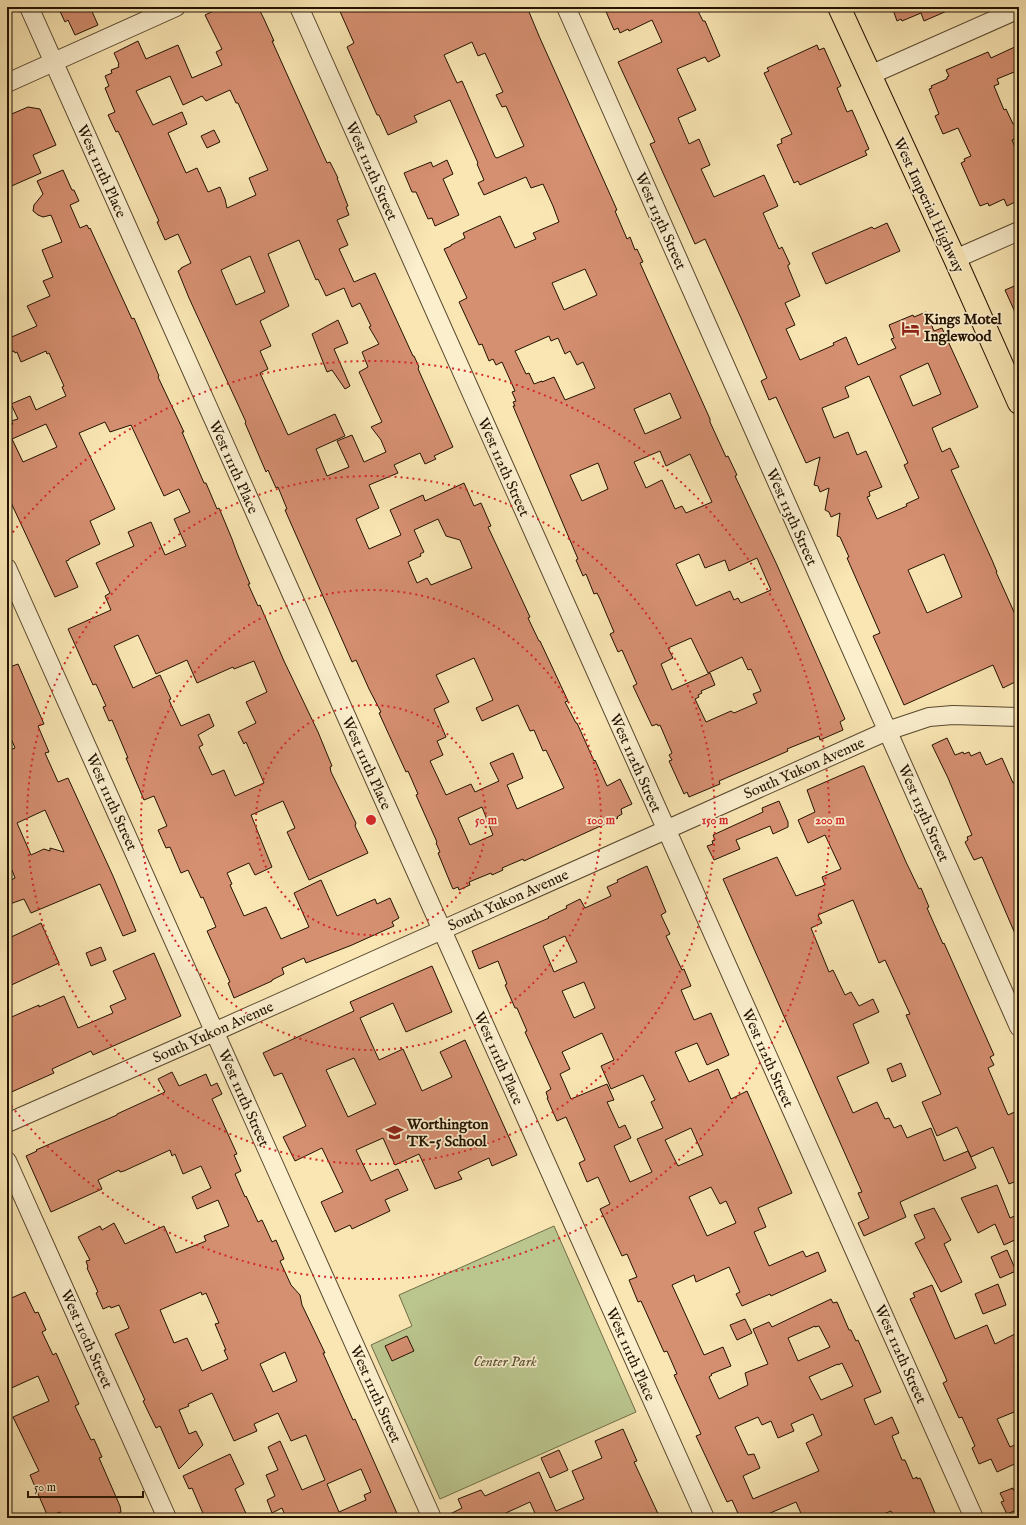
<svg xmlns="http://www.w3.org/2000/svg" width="1026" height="1525" font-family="'IM FELL English',serif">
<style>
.green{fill:#bbc68e;stroke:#6f6c47}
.building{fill:#d58f71;stroke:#231200;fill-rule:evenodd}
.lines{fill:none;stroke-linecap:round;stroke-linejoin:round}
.street-casing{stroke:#58472d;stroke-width:20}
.primary-casing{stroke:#231200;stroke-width:24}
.street{stroke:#fbefce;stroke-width:18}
.primary{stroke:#f9e6b3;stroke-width:22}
.ring{fill:none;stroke:#d62828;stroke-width:2;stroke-dasharray:2 4}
.labels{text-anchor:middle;stroke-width:3.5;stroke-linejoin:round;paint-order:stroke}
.street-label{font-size:15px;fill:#231200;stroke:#fbefce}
.poi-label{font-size:15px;font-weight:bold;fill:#231200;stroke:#fbefce;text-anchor:start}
.park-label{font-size:15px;font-style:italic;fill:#585132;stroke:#fbefce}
.centre{fill:#d62828;stroke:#fbefce;stroke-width:2}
.ring-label{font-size:12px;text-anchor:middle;font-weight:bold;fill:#d62828;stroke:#fbefce;stroke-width:3.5;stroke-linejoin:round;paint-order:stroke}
</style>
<rect width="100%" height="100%" fill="#f9e6b3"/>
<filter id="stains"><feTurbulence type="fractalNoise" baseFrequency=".005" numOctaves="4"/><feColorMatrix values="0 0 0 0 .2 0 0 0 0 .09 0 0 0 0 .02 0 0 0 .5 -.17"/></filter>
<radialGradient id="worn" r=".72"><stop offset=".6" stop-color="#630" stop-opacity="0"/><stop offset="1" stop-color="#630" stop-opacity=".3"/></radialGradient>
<!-- green -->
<path class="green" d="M554,1226L636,1412L440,1499L371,1345L412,1326L399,1295Z"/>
<!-- building -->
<path class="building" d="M58,7H90L98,25L75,35L68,20L65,22Z
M222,7H258L264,19L274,41H272L327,163L330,162L338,178H337L348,206L346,207L349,215L337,220L348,245L339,249L354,282L375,273L413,356H414L419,367L418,368L419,371L453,447L434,456L436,459L425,464L420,453L394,465L398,473L369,485L379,508L356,519L369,549L401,535L390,510L423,495L425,501L464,483L474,506L481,503L491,526L488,527L530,617L528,618L539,641H540L568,701L565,702L576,723H577L594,761L595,760L607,786L620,779L632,804L621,809L622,814L617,817L618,818L524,861L523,859L502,868L503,870L492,875L491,873L469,882L470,885L459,890L458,887L453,889L452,887L438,853L440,852L436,843L437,842L416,795L418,794L408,771L406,772L379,713L381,712L369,689L356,660L352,662L285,510L287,509L278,487L276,488L268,470L266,472L245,423L246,422L189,298L178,271L181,269V268L191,263L178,234L165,240L157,222L159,221L121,137L118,131L116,132L108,115L115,112L105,88L109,86L105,76L112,73L111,70L119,67L118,65L119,64L114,53L138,41L146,59L178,45L192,78L222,65L216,52L222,49L205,15ZM170,76L183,105L202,96L206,101L230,90L236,103H238L268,170L249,178L256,195L227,208L225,199L220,187L208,192L197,168L186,173L168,133L187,124L182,112L153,125L136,91ZM299,240L316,280L318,279L326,296L344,288L352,307L360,303L371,326L369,327L379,344L362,352L368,367L359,372L382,422L371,427L381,440L386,452L364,462L352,435L337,441L349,467L327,476L316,449L345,436L335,414L288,435L260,373L268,369L260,351L271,346L260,321L289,306L268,254ZM250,256L265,292L236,305L221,270ZM438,519L446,536L460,540L472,568L431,585L427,578L417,583L408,562L421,556L420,554L424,552L414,530ZM474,658L493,700L476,708L482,721L518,705L530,731L534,730L543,751L546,750L564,788L517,809L507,785L523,778L513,753L490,763L499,781L475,792L471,784L446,795L430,761L443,755L437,741L446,737L434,709L449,702L436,675ZM482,807L493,835L470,845L458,818Z
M338,7H527L539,36L617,210L615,211L627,239L630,237L635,250L637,249L643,262L640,263L710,419V422L726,457L728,456L737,475L735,476L777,565L845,719L840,722L843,730L820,740L819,736L787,749L788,751L763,762L719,781L720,784L689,797L687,792L684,794L669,761L672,760L669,755L672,753L660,725L658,726L657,724L652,726L633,686L637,684L622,650L618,652L610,634L614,632L600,599L597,593L594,594L586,574L583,576L576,560L578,559L513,406H515L513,402L516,401L512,392L515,391L502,362L496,365L493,359L489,361L482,344L479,345L459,302L467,298L444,249L451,246V245L465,238L463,233L500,216L515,248L536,239L533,233L559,222L553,206L543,184L531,188L526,177L484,195L478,183L484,180L477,164L478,163L450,100L414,116L417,122L388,135L379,115H377L347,47L354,43ZM472,42L478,56L485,53L503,92L496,95L502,107L506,106L524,146L497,158L495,157L462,81L457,83L444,55ZM585,269L597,295L564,310L552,283ZM549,336L551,341L558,338L565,354L570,351L577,365L583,362L595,388L565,400L554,377L542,382V381L534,384L529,373L526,374L515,351ZM670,393L681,418L645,434L634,409ZM660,451L666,466L690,454L712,502L686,513L682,506L675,509L662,480L646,488L634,462ZM598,463L608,489L582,501L570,475ZM699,554L705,568L725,560L729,571L757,558L771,590L741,603L738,598L734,600L730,591L696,606L676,564ZM691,638L708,673L742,657L748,670L751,669L761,691L753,694L757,703L734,713L731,711L706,722L695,699L699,697L698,695L702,693L701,691L715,685L710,673L672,690L661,664L673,658L668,648Z
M604,7H696L703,21H705L720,56L708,62L705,57L677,69L696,110L678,118L689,144L699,139L710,165L701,169L714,197L764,175L778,206L763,213L779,249L782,247L790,264L788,265V267L800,296L785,303L795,325L786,329L800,360L834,345L833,343L846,337L858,365L896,348L891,339L894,338L889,325L913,315L914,317L926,312L934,331L942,328L978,407L932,428L942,452L950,448L959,467L951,470L992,560L997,572H996L1019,623V680L1003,688L993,665L904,705L873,636L880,633L847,558L849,557L840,537L837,536L840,513L831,517L829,512L825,510L829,488L820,492L818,486L814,485L820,457L806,463L776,397L769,400L761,381L767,378L741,318L705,239L695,244L650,144L655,142L618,62L662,42L652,20L629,31L628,29L620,33L618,28L614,30ZM928,363L941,394L913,406L900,376ZM869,376L908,463L904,465L919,498L906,504L907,506L877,519L867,497L870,496L869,492L882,487L866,451L857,455L848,432L834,438L822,408L849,397L845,387ZM944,554L962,597L927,613L908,570Z
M892,7H956L924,21L921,13L902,21L901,19L897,21Z
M817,45L819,50L824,48L841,86L837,88L847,112L852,110L869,149L865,151L867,155L800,185L798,181L794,183L777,145L782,143L781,139L792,134L764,73L769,71L767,68Z
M1019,45V70L997,79L999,84L994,86L1004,110L1006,109L1013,124L1019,122V137L1012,140L1019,157V200L1007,206L1004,199L989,206L988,203L980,206L961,163L965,161L964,159L971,156L958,128L943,134L935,116L939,114L929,89L932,88L931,86L947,79V77L949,76L946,70L988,52L991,58Z
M28,107L40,109L56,145L33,155L41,173L7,188V116Z
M214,130L220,142L207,148L201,136Z
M447,160L453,174L443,179L459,215L435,226L432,218L428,219L416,192H412L404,173L431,162L433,167Z
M63,170L71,188L72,190H74L79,201L70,205L80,228L87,225L89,229L90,228L132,319L134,318L159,376L158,377L184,432H182L204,483H206L217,509L219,508L232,539L237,553L250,584H248L258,606L260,605L284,661L318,732L332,766L330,767L331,772L356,823L355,826L368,853L309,880L287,832L295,828L283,801L251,815L272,867L255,875L249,863L227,873L232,884L230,885L244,916L266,907L281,939L309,927L294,893L321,880L337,916L375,899L377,904L390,898L399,918L392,922L394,926L352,945L306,963L304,958L282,968L284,974L272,980V981L234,998L228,983L230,982L207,931L216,927L203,897L201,898L188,870L181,873L170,847L166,848L158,830L167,826L154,796L144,800L126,758H128L112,720L109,721L103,707L106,706L96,684L93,685L68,629L111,610L105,596L110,593L96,563L134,546L128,532L151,522L165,555L186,546L174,519L190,512L179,489L164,496L131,425L110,432L105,422L79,433L115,509L90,521L100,544L69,559V560L66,561L78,587L55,597L7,494V427L13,424L11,421L18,419L11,404L30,396L36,410L66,396L62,387L64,386L49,353L47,354L46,351L21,362L17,352L15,353L14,351L7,353V339L37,326L27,306L50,296L43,281L53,277L42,250L62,242L51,215L43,217L38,215L33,211L34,205L43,194L37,181ZM46,424L57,447L23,462L12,439ZM138,635L156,674L187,660L197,683L233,667L234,669L254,661L267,692L246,702L256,723L238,732L244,744L246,742L264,783L235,796L224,770L212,775L199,747L203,745L198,735L214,726L209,714L181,726L169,700L171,699L160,675L133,688L114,646Z
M887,223L900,251L826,284L812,253L872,227L874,229Z
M1019,284V321L1005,290Z
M338,320L348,343L334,349L350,386L345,389L332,370L327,372L312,334Z
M18,664L44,724L38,726L49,752L45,753L58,782L68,778L113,876L136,931L123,936L100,884L31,913L24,899L7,905V882L15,878L7,857V751L15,748L7,729V668ZM45,810L64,852L50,848V851L44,849L31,855L17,823Z
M947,738L955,755L963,752L964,754L969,752L971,756L980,752L986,765L1002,758L1013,783L1019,781V943L982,857L974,860L965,842L968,840L967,837L972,835L948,778L932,745Z
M862,766H864L906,862L919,889L921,888L929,907L927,908L943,944L944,943L994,1055L990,1057L994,1065L988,1068L1008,1115L1019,1110V1180L1009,1184L993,1147L971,1157L957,1127L937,1136L922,1102L941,1094L906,1015L910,1014L885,960L879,963L853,900L818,915L822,923L811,928L829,972L833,970L845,995L851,992L859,1006L873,999L879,1012L853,1024L869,1063L837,1077L853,1113L877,1102L885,1119L889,1118L894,1128L901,1125L907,1138L931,1128L944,1161L968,1151L976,1168L900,1202L906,1217L864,1236L858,1223L869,1218L858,1193L862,1192L723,879L777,857L796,896L825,885L822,877L841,869L825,835L808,843L798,820L815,812L807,790Z
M779,801L788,822V827L773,834L770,826L736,840L740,849L714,860L707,846L713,844L712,841L715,840L713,835L763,812L762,808Z
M647,866L666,912L661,915L670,934L666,936L682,970L684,969L691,986L681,990L694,1020L711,1013L729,1055L707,1065L697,1043L675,1052L689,1082L718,1069L731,1099L747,1091L792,1193L758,1208L766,1227L754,1232L769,1266L803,1251L806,1257L818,1252L826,1271L771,1296L770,1294L742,1306L736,1294L740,1292L729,1267L696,1282L694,1275L672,1285L704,1355L723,1347L731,1366L711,1374L712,1375L709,1377L719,1399L748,1385L745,1373L768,1364L753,1329L769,1322L772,1327L831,1299L833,1303L837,1302L849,1330H851L856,1341L858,1340L881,1392L864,1399L875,1425L892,1417L899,1433L892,1436L902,1460H905L913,1479L917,1477V1479L920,1478L922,1482L937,1518H894L891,1511L874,1518H803L796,1502L768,1514L770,1518H740L732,1500L727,1502L696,1436L701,1434L674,1375L677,1374L667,1351L664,1352L641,1301L638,1302L629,1280L637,1277L627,1254L622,1256L600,1209L610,1204L598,1177L587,1182L579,1163L585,1160L566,1117L557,1121L547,1098H548L546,1092L551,1089L525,1032L527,1031L517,1008H515L505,985L507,984L498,961L479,969L472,951L549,918L548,917L567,908L566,906L580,899L585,908L611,896L607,887L618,882L617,880ZM565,936L577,962L554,972L543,946ZM584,982L595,1008L574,1018L562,991ZM602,1033L614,1060L601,1066L611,1089L643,1075L655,1100L651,1102L663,1128L637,1139L652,1172L630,1182L614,1146L631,1138L625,1125L619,1128L607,1102L614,1100L607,1084L571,1099L560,1074L570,1069L562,1052ZM691,1128L703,1155L678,1166L665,1140ZM711,1187L720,1204L726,1201L736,1223L707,1236L689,1197ZM815,1326V1327L819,1326L830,1347L798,1361L788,1338ZM842,1363L853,1386L821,1400L809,1377L838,1364V1365ZM813,1414L822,1435L806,1443L819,1471L753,1499L743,1476L760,1468L754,1454L748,1455L735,1427L758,1417L762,1425L771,1421L778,1438L794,1431L791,1424Z
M41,923L59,963L7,987V939Z
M101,947L106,960L91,966L86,953Z
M154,953L181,1016L93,1055L91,1051L52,1069L54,1073L7,1094V1019L39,1005V1007L64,996L78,1028L113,1013L110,1006L126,999L113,971Z
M432,966L452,1012L406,1032L393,1003L360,1018L379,1060L403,1049L422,1091L452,1077L440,1052L465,1040L517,1155L492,1166L489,1158L458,1172L462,1179L435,1189L419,1154L395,1165L383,1138L356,1150L371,1181L398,1169L408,1190L385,1200L390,1211L352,1229L350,1225L335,1232L321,1202L343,1192L322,1148L295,1161L283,1137L306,1126L282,1073L274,1076L263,1053L354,1011L350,1002ZM354,1058L376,1104L348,1117L326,1070Z
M901,1063L906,1076L892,1082L887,1069Z
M172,1072L179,1086L206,1074L211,1086L217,1083L222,1094L212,1099L237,1154L234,1155L241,1171L235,1174L245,1197L246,1196L258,1222L262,1220L272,1242L276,1240L284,1259L280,1261L291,1285L300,1295L302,1305L325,1353H323L353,1420L355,1419L399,1518H286L282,1508L272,1513L267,1500L275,1496L266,1475L278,1470L268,1447L280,1441L302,1490L325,1480L306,1435L291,1441L278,1413L254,1424L257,1431L234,1441L212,1393L188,1404L189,1406L179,1410L189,1434L196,1431L203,1445L179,1469L160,1426L156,1428L143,1401L145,1400L115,1334L129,1328L119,1305L111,1308L110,1306L103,1309L96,1293L98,1292L87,1268L88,1267L86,1261L90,1260L78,1237L100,1226L102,1230L114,1223L125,1244L164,1226L176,1253L206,1241L204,1236L229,1226L218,1200L197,1209L192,1197L211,1188L201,1166L183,1174L175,1154L172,1156L170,1150L124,1171L120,1172L119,1170L98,1180L102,1189L51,1212L26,1156L37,1151L36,1150L117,1115V1114L165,1092L158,1079ZM201,1292L202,1295L206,1293L219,1323L215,1324L226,1350H224L228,1359L202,1371L187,1338L174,1343L160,1310ZM285,1352L297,1381L273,1392L260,1364ZM361,1469L371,1492L364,1495L366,1500L339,1512L327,1484Z
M997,1185L1010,1218L1019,1214V1238L1004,1245L995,1224L978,1233L961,1198Z
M934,1208L951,1240L944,1244L962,1282L941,1292L915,1243L925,1238L914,1215Z
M1007,1250L1016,1271L1000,1278L991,1257Z
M998,1284L1006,1305L983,1314L975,1294Z
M932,1285L955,1339L987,1325L995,1344L1019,1332V1410L997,1419L1010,1447L1019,1443V1462L997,1472L991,1459L979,1464L972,1448L975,1446L962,1417L959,1418L943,1383L947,1381L945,1376L910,1299L915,1297L913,1293Z
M25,1292L35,1313L38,1312L46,1330L42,1332L53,1355L56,1353L79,1404L75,1406L91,1440L94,1439L102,1457L99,1458L120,1506L121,1512L107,1518H63L60,1512L48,1517L30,1475L39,1471L13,1417L49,1401L38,1376L7,1390V1300Z
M745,1319L752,1333L737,1340L730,1325Z
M407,1336L414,1351L392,1361L385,1346Z
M623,1429L637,1461L634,1462L660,1518H537L530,1502L495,1518H442L462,1508L458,1499L481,1490L485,1496L539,1472L556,1511L584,1499L572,1471L602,1458L595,1441Z
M559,1450L568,1470L550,1478L541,1458Z
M230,1454L244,1484L235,1489L248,1518H205L192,1488L189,1489L183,1476Z
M1013,1488V1490L1019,1488V1509L1007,1514L1001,1502L1004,1501L1000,1493Z"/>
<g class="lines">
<defs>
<path id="street" d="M29,7L705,1518
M299,7L974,1518
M566,7L1019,1027
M870,75L1019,9
M7,83L176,7
M955,259L1019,231
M7,568L432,1518
M7,1123L214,1032L887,731L929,717L953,715L1019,717
M7,1161L167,1518"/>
<path id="primary" d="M839,7L955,259L1019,403"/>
</defs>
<!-- street casing -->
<use href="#street" class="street-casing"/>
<!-- primary casing -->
<use href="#primary" class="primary-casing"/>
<!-- street -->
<use href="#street" class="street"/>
<!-- primary -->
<use href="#primary" class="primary"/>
</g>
<!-- distance rings -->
<g class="ring">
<circle cx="371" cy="820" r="115"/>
<circle cx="371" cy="820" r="230"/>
<circle cx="371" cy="820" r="344"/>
<path d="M9 537A459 459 0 1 1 9 1103"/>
</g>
<!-- icons -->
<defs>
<symbol id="hotel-bare" viewBox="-9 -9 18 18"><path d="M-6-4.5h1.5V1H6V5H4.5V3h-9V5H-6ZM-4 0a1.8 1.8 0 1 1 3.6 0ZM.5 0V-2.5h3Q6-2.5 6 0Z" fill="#8f2418" stroke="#fbefce" stroke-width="2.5" paint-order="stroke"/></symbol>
<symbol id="school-bare" viewBox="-9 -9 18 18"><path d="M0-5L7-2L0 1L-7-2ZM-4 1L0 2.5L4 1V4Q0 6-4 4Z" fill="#8f2418" stroke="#fbefce" stroke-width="2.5" paint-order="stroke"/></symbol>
</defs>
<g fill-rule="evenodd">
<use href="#hotel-bare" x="898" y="316" width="25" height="25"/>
<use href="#school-bare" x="382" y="1120" width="25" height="25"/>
</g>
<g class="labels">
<!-- street labels -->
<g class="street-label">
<text transform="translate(102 171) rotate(66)" y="5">West 111th Place</text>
<text transform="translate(372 171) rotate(66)" y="5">West 112th Street</text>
<text transform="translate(929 205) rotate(65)" y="5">West Imperial Highway</text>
<text transform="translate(661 221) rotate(66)" y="5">West 113th Street</text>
<text transform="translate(234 467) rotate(66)" y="5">West 111th Place</text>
<text transform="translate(504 467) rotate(66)" y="5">West 112th Street</text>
<text transform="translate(792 517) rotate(66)" y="5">West 113th Street</text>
<text transform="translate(367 763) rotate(66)" y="5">West 111th Place</text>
<text transform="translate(636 763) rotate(66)" y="5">West 112th Street</text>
<text transform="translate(804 768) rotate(-24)" y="5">South Yukon Avenue</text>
<text transform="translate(112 802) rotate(66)" y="5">West 111th Street</text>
<text transform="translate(924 813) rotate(66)" y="5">West 113th Street</text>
<text transform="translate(508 900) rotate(-24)" y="5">South Yukon Avenue</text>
<text transform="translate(213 1032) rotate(-24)" y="5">South Yukon Avenue</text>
<text transform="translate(499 1058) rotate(66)" y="5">West 111th Place</text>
<text transform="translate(768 1058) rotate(66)" y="5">West 112th Street</text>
<text transform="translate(244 1098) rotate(66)" y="5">West 111th Street</text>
<text transform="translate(87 1339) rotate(66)" y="5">West 110th Street</text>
<text transform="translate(631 1354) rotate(66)" y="5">West 111th Place</text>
<text transform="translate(901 1354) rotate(66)" y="5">West 112th Street</text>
<text transform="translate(376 1394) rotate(66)" y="5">West 111th Street</text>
</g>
<!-- poi labels -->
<g class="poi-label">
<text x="924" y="324">Kings Motel<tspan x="924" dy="17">Inglewood</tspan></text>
<text x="407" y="1129">Worthington<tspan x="407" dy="17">TK-5 School</tspan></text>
</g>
<!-- park labels -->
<g class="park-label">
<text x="505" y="1366">Center Park</text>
</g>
</g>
<circle cx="371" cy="820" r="6" class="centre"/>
<g class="ring-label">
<text x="486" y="824">50 m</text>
<text x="601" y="824">100 m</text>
<text x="715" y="824">150 m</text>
<text x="830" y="824">200 m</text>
</g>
<!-- margin -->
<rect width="1026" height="1525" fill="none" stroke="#f9e6b3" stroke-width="24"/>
<rect x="8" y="8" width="1010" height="1509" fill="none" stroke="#231200" stroke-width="2"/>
<rect x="12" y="12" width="1002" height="1501" fill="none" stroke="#231200"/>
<!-- scale -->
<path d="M28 1491v6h115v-6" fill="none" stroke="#231200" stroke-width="2"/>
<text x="34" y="1491" font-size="12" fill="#231200" stroke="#fbefce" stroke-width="3" paint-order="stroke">50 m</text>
<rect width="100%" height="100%" filter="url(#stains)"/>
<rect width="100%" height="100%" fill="url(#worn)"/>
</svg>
